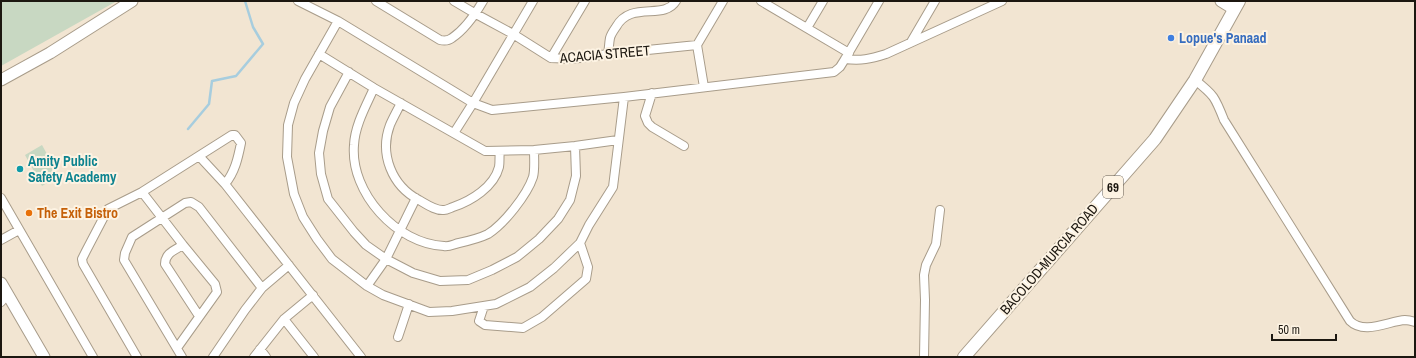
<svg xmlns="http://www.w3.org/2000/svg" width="1416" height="358" font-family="'Archivo Narrow',sans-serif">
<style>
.green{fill:#c8d8c2}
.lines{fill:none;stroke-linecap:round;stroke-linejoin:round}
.stream{stroke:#a7cdde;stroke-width:2.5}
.street-casing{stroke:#a89c8a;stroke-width:10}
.secondary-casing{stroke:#a89c8a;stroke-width:13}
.primary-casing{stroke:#a89c8a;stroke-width:14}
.street{stroke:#fff;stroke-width:8}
.secondary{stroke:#fff;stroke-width:11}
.primary{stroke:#fff;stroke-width:12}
.shop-dot{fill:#3f7fe0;stroke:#fdf3e3;stroke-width:1.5}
.culture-dot{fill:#0f9aa8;stroke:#fdf3e3;stroke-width:1.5}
.food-dot{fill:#e8710a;stroke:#fdf3e3;stroke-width:1.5}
.labels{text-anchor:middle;stroke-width:4;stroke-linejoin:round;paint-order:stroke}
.shield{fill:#fdf3e3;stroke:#60594f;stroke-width:1}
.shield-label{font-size:13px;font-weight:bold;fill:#1c1710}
.shop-label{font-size:14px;font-weight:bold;fill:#366cbe;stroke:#fdf3e3;text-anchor:start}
.street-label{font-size:14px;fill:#1c1710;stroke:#fdf3e3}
.culture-label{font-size:14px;font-weight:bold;fill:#0d838f;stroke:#fdf3e3;text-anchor:start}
.food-label{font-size:14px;font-weight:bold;fill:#c56008;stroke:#fdf3e3;text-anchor:start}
</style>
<rect width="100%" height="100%" fill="#f2e5d2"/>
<!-- green -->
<path class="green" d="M1,1H117L1,66Z
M42,145L59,176L42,186L25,155Z"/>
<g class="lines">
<!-- stream -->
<path class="stream" d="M188,129L209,104L212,81L236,76L263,44L253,27L245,1"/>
<defs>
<path id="street" d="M298,1L338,21L473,103L492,110L624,97L834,72L840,67L845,59L879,1
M376,1L440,40C444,41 448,41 452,38C464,30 476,13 483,1
M454,1L476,14L513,34L551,58L572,59L608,54L697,45L723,1
M761,1L849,53
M338,21L305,79L294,103L288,125L287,157L294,194L303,217L317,239L332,259L367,286L383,295L429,312L452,311L496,304L530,287L554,268L580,243L589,225L613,187L624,97
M807,28L823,1
M911,42L935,1
M697,45L704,87
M319,54L374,88L485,151L534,150L575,146L618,140
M608,54C609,49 609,43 610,38C611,34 614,30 616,27C631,0 664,21 676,1
M551,58L585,1
M845,59C861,61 870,59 886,54L1002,1
M349,72L330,107L323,131L319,153L321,174L328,199L354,232L366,245L386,259L413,273L440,281L468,280L492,270L517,257L539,239L558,219L570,200L576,176L575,146
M1195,80C1214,95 1215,97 1224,120L1350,321C1364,335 1389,321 1405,320C1408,320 1412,321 1415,322
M374,88C366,106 355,125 354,145C350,193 397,244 444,246C449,247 454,244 459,243C468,241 480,238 488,234C504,224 527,195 533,177C535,170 534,158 534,150
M652,93L645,116L648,123L652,127L684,146
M401,103C397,111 393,118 390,125C379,154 392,186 419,200C426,204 436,211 444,210C447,210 450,208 453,207C471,201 494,187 499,167C500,162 499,156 500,151
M454,133L473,103L533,1
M199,156L225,184L361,357
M142,192L183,245L215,284L217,292L177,348
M1,198L93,357
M1,240L19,230
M183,245C175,250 165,253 165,264L199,316
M367,286L386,259L416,198
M1,302L8,294
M484,306L479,321L485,325L523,328L542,317L586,279L588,267L580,243
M284,319L314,357
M398,337L409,304
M260,349L266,357
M137,357L83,264L82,259L86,251L108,209L142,192L232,135H235L241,143C238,158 235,172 225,184
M182,357L124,260L125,253L132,237L185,203L191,202L199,207L262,288
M213,357L245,310L262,288L289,265
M254,357L284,319L313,295
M924,357L925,300L924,275L926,265L936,244L940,210"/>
<path id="secondary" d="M1221,1L1234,9
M1,80L50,53L132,1
M1,283L44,357"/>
<path id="primary" d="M964,357L1155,139L1195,80L1239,1"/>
</defs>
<!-- street casing -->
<use href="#street" class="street-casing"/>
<!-- secondary casing -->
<use href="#secondary" class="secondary-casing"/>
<!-- primary casing -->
<use href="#primary" class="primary-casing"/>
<!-- street -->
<use href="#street" class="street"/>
<!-- secondary -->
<use href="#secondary" class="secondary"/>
<!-- primary -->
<use href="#primary" class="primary"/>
</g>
<!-- markers -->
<circle class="shop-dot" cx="1171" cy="38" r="4"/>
<circle class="culture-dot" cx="20" cy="169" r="4"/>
<circle class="food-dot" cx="29" cy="213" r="4"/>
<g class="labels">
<!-- shield labels -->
<rect class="shield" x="1103" y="176" width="20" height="22" rx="3"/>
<g class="shield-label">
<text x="1113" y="192">69</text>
</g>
<!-- shop labels -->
<g class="shop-label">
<text x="1179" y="43">Lopue's Panaad</text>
</g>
<!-- street labels -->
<g class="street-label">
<text transform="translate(605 54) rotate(-5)" y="5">ACACIA STREET</text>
<text transform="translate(1049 259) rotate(-49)" y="5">BACOLOD-MURCIA ROAD</text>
</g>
<!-- culture labels -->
<g class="culture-label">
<text x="28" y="166">Amity Public<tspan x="28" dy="16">Safety Academy</tspan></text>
</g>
<!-- food labels -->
<g class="food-label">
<text x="37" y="218">The Exit Bistro</text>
</g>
</g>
<!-- border -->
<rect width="1416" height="358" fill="none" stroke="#1c1710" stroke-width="4"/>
<!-- scale -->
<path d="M1272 334v6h64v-6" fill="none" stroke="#1c1710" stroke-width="2"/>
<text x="1278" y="334" font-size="12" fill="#1c1710" stroke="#fdf3e3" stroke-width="3" paint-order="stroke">50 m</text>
</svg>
